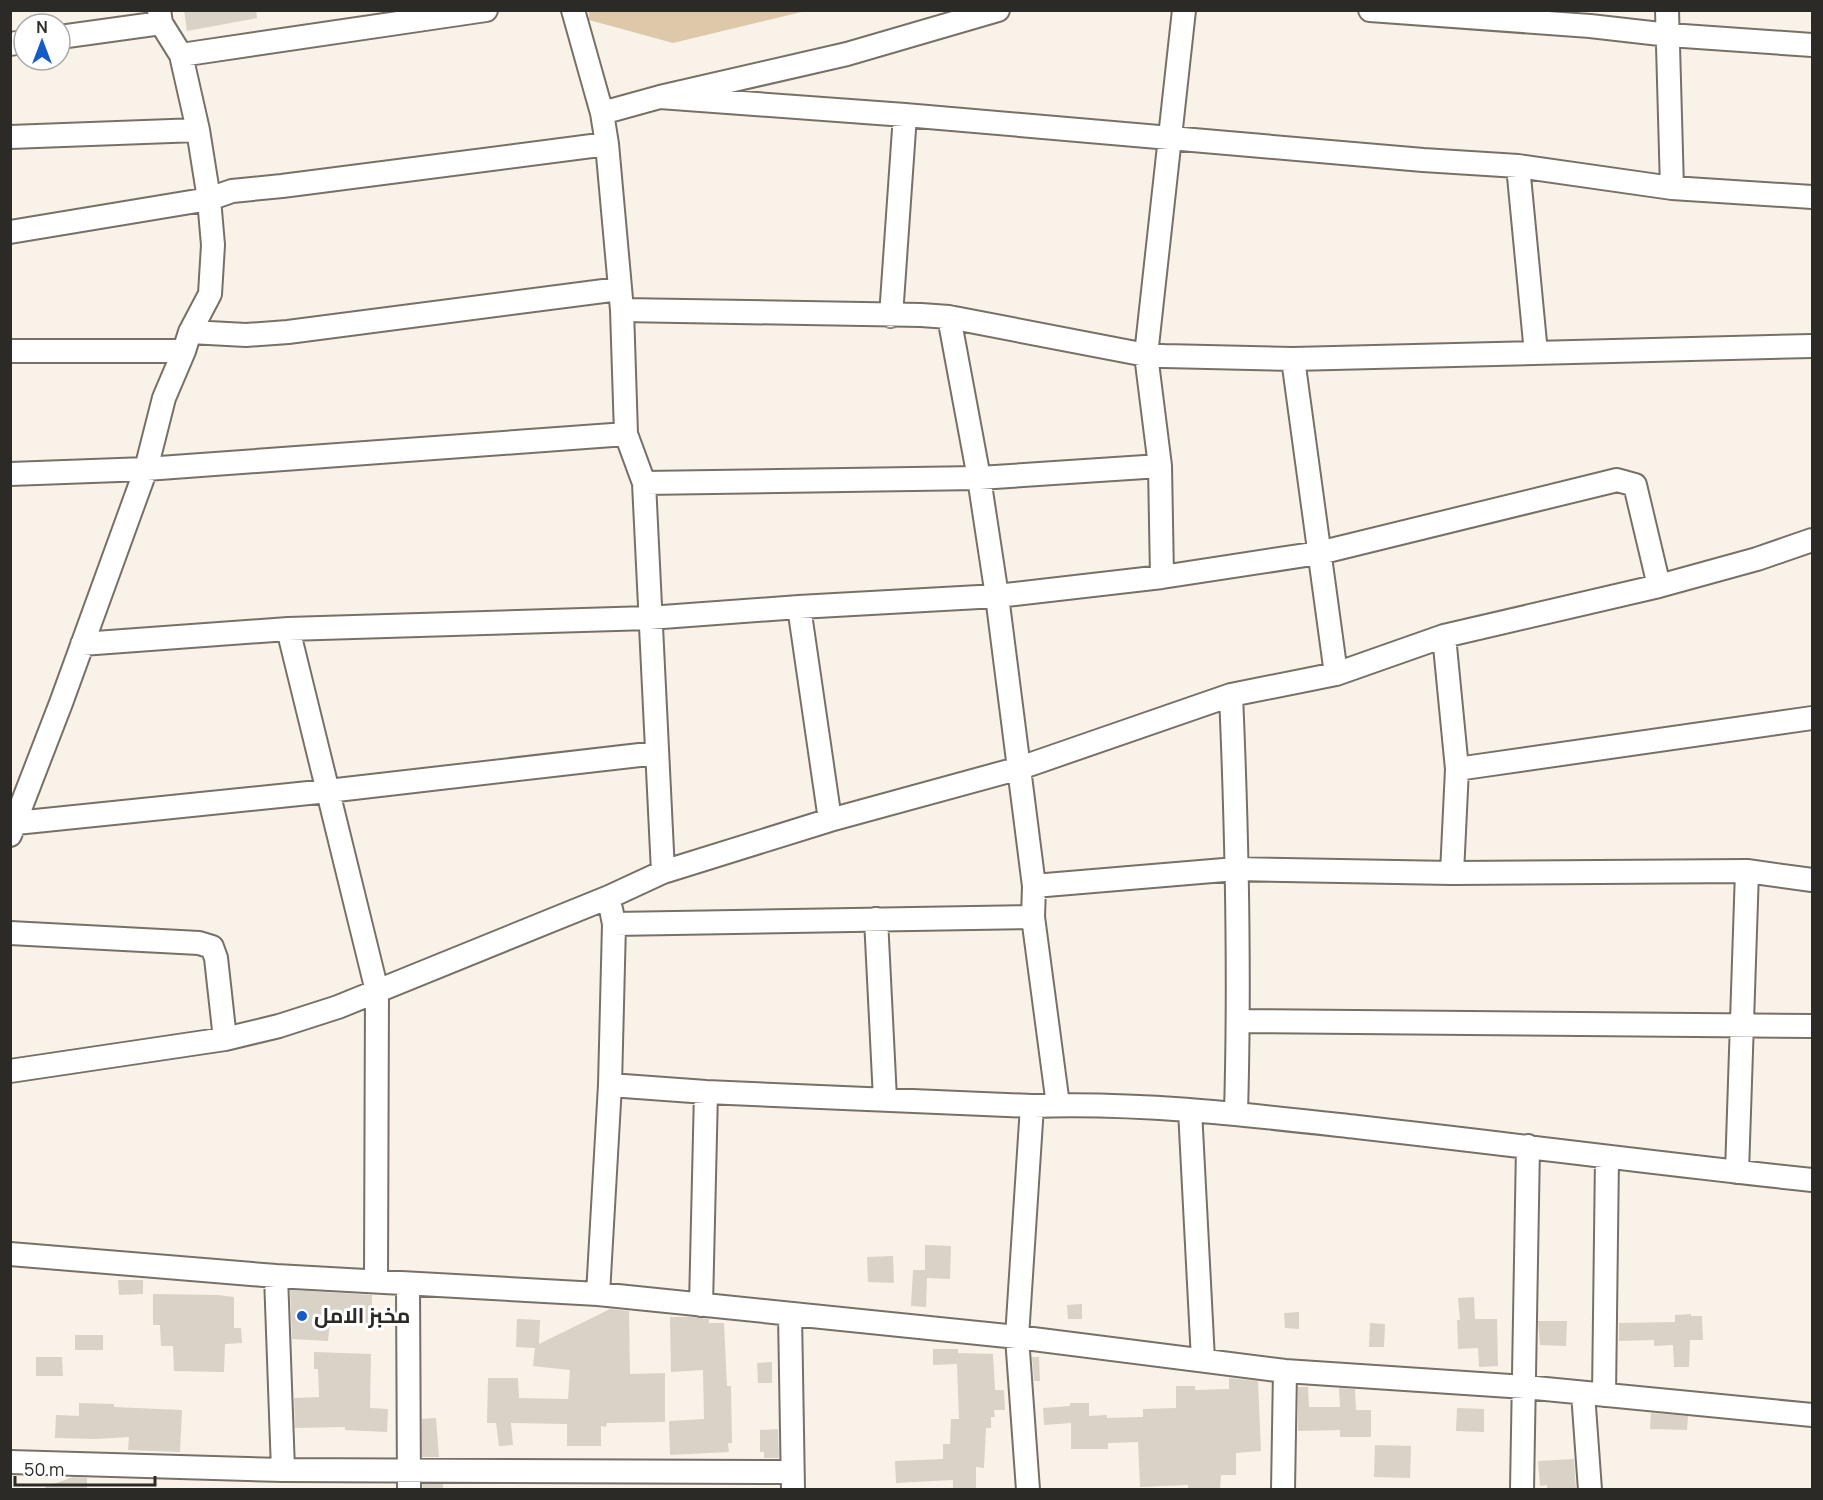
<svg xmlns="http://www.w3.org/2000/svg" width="1823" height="1500" font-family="Manrope,Cairo,sans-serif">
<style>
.green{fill:#ddc9aa}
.building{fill:#d8d2c7}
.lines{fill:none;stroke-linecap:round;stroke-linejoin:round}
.minor-casing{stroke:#767067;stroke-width:26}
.minor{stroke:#fff;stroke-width:22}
.poi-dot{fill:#145bc6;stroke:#fff;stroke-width:2}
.labels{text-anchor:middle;stroke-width:6;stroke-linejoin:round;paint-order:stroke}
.poi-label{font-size:21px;font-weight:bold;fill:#2c2a26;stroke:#fff;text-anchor:start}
</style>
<rect width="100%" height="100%" fill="#f9f2e8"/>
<!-- green -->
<path class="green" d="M589,11V10L806,11L673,43L589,20Z"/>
<!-- building -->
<path class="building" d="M184,10H256L257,18L187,31Z
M925,1245L951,1246L950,1279L927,1278L926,1307L911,1306L913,1270H925Z
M893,1256L894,1283L868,1282L867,1257Z
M118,1280H143V1294L119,1295Z
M290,1290L372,1295L371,1324L330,1323L328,1341L292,1339Z
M153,1294L218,1295L234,1297V1328H241L242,1343L225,1344L224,1372L174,1371L173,1346H161L160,1325H153Z
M1474,1297L1475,1319H1497L1498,1366L1479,1367L1478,1348L1458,1349L1457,1320H1460L1458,1298Z
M1082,1304V1319H1068L1067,1305Z
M610,1309L629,1311L630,1374L665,1373V1422L607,1423L606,1427L601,1426V1446H567V1424L511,1423L513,1445L499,1446L496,1423H487L488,1378H518L519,1398L568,1399L570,1370L533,1366L535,1348L516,1347L517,1319L540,1320L539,1344Z
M1299,1312V1329L1285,1328L1284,1313Z
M1691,1314V1316H1702L1703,1340H1690L1689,1367H1674L1673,1345L1654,1346V1340L1619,1341V1323L1675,1322V1315Z
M670,1317H694L709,1319V1323H724L727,1386H731L732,1443H728L729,1452L670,1455L669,1421L704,1419L703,1370L671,1372Z
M1538,1321H1567L1566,1346L1540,1345Z
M1370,1323L1385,1324L1384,1347H1369Z
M75,1335H103V1350H75Z
M933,1349H958V1353L993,1354L995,1390H1004L1005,1410H994L995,1417H991V1428H986L984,1468L976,1467V1490H953V1480L896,1483L895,1461L943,1459V1444H950L951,1419H959L957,1364L933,1365Z
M314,1352L371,1354L370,1408L388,1409L387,1432L345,1430V1427L295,1428L294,1398L319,1397L318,1369H314Z
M36,1357H62L63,1376H36Z
M1032,1357H1039L1040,1381H1034Z
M772,1362V1383H758L757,1363Z
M1229,1378L1258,1381L1261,1451L1236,1453V1475H1221L1220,1490H1188V1485L1140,1487L1138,1442L1108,1443V1449H1071V1423L1044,1425L1043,1408L1070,1406V1403H1089V1416L1107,1415V1418L1143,1417V1409L1176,1408V1386H1195V1390L1229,1389Z
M1298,1387H1308L1309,1407H1340L1339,1388L1355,1389L1356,1410H1371V1437H1340V1430L1298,1431Z
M79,1403L114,1404V1407L182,1410L180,1452L128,1450L129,1437L97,1439L55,1438L56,1415L79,1416Z
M1457,1408L1484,1409V1432L1456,1431Z
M1651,1413L1688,1416L1687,1430L1650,1429Z
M436,1418L439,1457H422V1419Z
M778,1429L779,1458H764V1452H760V1430Z
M1375,1445L1411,1446L1410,1478L1374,1477Z
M1574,1459L1576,1490H1547V1485L1540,1486L1538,1461Z
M73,1477L87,1478V1490H46L45,1487Z
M422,1484H443V1490H423Z"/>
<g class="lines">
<defs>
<path id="minor" d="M573,10L602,113L607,144L622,310L626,434L644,483L663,872
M1370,10L1590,26L1669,35L1812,45
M1667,10L1672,188
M60,37L161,23
M10,44L24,42
M181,55L486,10
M660,97L905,115L1423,160L1518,166L1672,188L1812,197
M602,113L660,97L847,54L998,10
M10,137L198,130
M1518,166L1536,353
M10,232L209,199L198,130L181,55L161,23L159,10
M622,310L921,315L949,317L1146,355L1164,356L1293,359L1812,346
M891,316L905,115
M949,317L979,478L997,596L1034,886L1033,917L1058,1105
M190,332L246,335L288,332L619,289
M10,351H184
M1293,359L1336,674
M10,474L146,469L626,434
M644,483L979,478L1160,466
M1162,577L1160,466L1146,355L1184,10
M799,607L830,820
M288,629L377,991L376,1281
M1444,636L1457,769L1452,873
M82,644L288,629L649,618L799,607L997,596L1162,577L1319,553L1617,480L1635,485L1659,586
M1231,695C1237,834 1240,974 1236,1113
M1457,769L1812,718
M16,823L328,791L657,753
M10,835L61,703L146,469L164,398L184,351L190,332L210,294L213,245L209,199L232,191L282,186L607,144
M1034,886L1236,869L1452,873L1747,871L1812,880
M876,919L885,1099
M614,924L1033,917
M10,933L199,943L212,947L216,958L225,1039
M1239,1021L1812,1026
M10,1071L225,1039L279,1026L338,1007L609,897L663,872L830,820L1020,768L1231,695L1336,674L1444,636L1659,586L1757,559L1812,540
M610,1085L706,1092L1032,1106C1141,1102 1249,1115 1357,1127C1509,1144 1661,1164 1812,1180
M1190,1110L1203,1360
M1737,1172L1747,871
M10,1254L276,1276L598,1294L1017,1337L1285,1371L1525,1387L1812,1415
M276,1276L283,1470
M408,1284L409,1490
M598,1294L610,1085L614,924L611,909
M701,1305L706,1092
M790,1314L793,1490
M1583,1393L1590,1490
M1604,1395L1607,1157
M10,1462L283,1470L791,1472
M1028,1490L1017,1337L1032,1106
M1283,1490L1285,1371
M1522,1490L1528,1146"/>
</defs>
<!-- minor casing -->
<use href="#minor" class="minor-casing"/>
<!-- minor -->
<use href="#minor" class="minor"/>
</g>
<!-- markers -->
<circle class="poi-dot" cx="302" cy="1316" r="6"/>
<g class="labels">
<!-- poi labels -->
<g class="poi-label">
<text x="314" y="1323">مخبز الامل</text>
</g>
</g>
<!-- border -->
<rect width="1823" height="1500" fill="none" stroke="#2c2a26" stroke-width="24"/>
<!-- north arrow -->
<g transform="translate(42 42)"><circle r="28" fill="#ffffff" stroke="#abaaa8" stroke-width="1.5"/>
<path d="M0-4.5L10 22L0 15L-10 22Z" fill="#145bc6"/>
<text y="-9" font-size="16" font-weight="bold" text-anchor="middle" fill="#2c2a26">N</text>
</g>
<!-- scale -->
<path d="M15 1476v9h140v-9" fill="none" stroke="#2c2a26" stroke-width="3"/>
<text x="24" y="1476" font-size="18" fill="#2c2a26" stroke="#ffffff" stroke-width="4.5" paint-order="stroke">50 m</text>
</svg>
